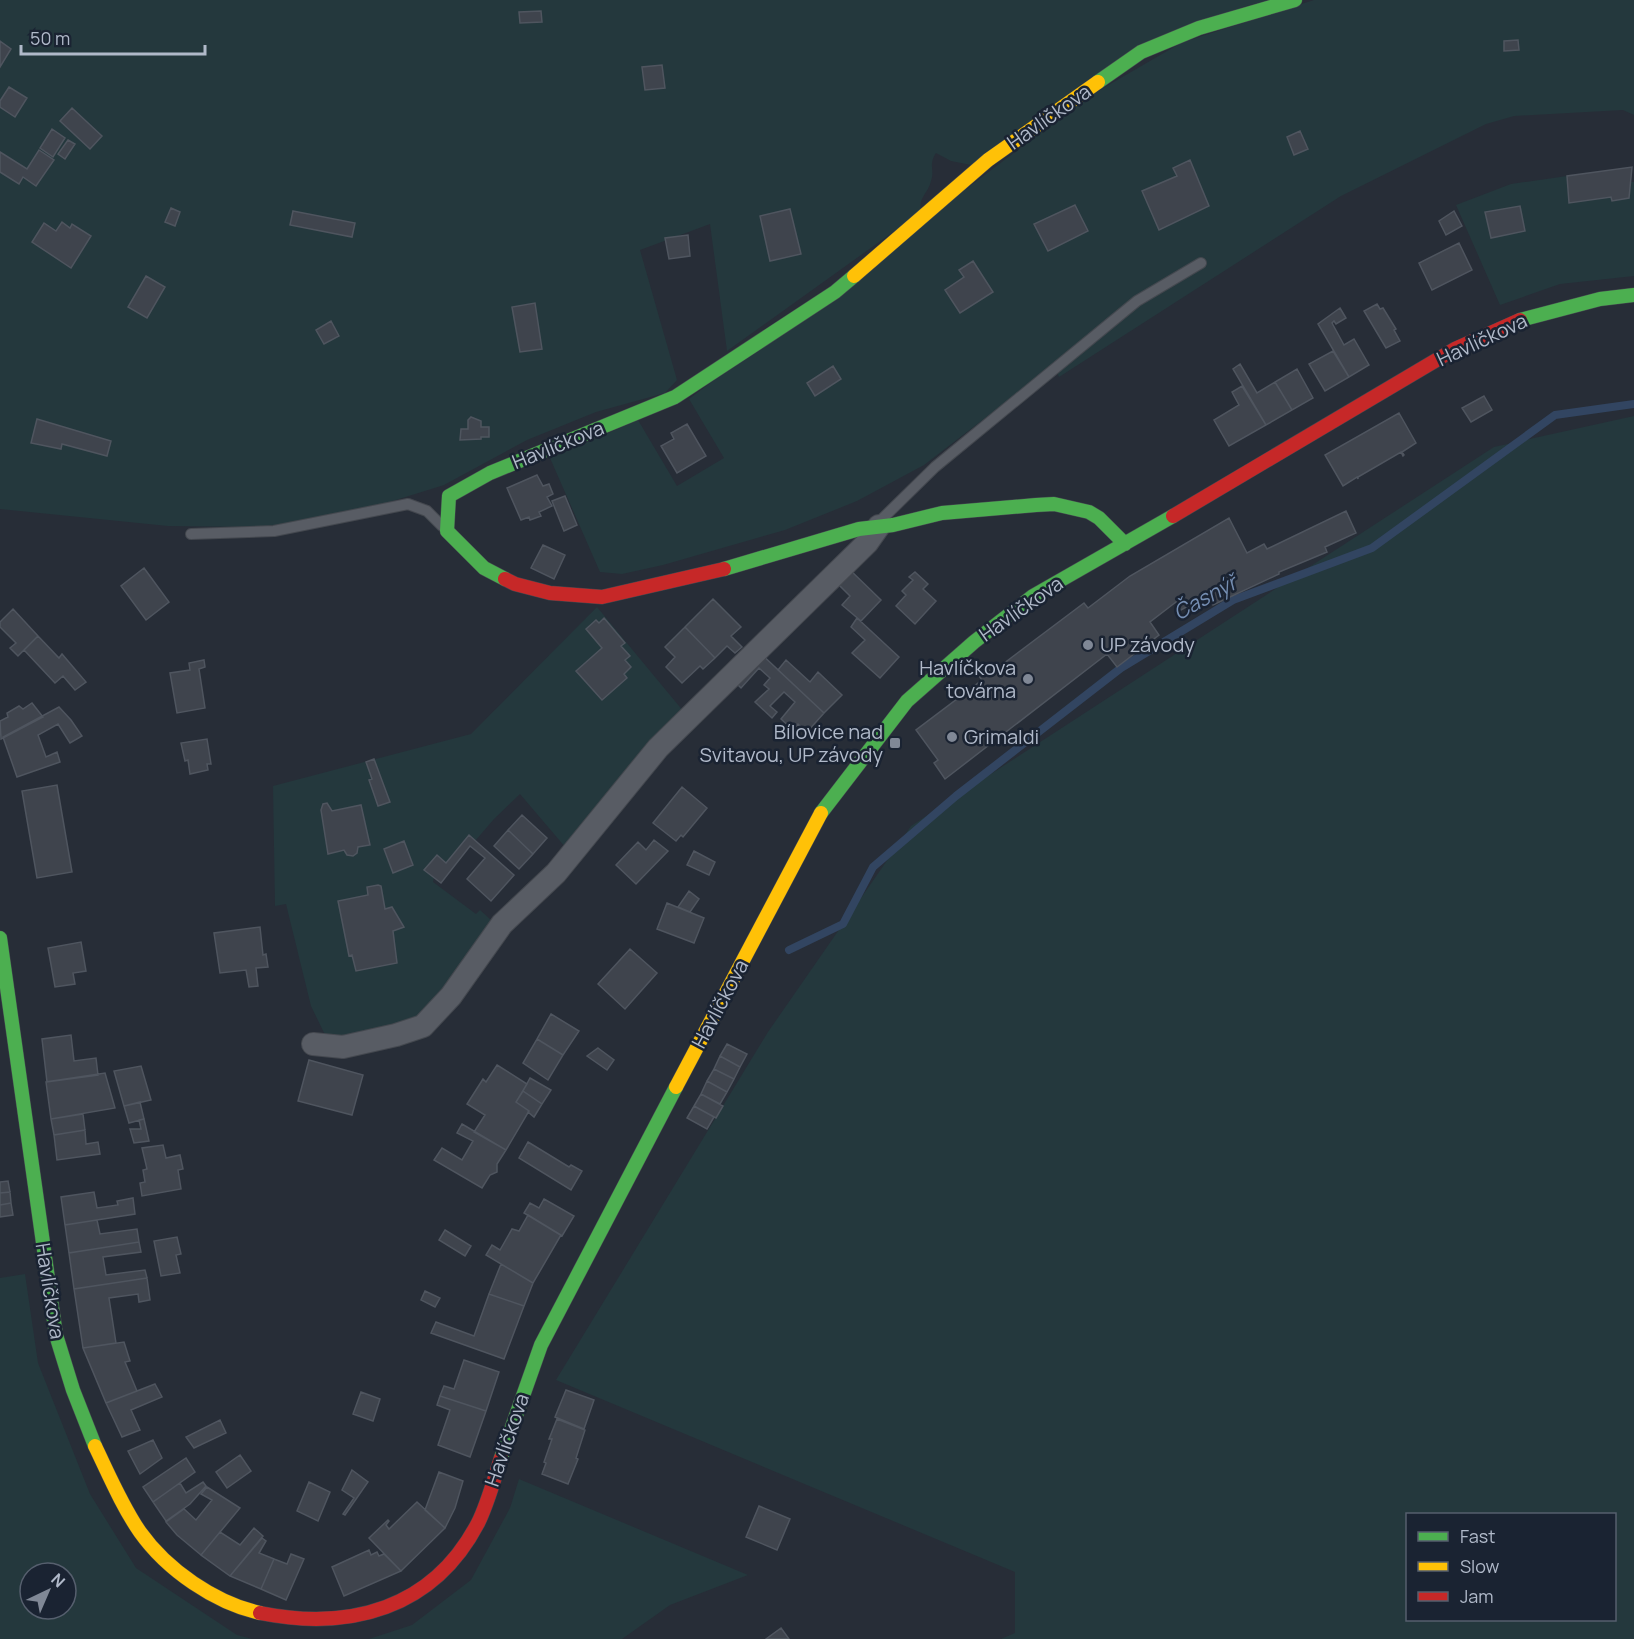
<svg xmlns="http://www.w3.org/2000/svg" width="1634" height="1639" font-family="Manrope,sans-serif">
<style>
.green{fill:#24383d;fill-rule:evenodd}
.lines{fill:none;stroke-linecap:round;stroke-linejoin:round}
.stream{stroke:#324561;stroke-width:8}
.building{fill:#3f444d;stroke:#4f555f;stroke-width:1.5}
.lane-casing{stroke:#44484f;stroke-width:12}
.street-casing{stroke:#44484f;stroke-width:24}
.fast-casing{stroke:#44484f;stroke-width:15}
.slow-casing{stroke:#44484f;stroke-width:15}
.jam-casing{stroke:#44484f;stroke-width:15}
.lane{stroke:#585c64;stroke-width:10}
.street{stroke:#585c64;stroke-width:22}
.fast{stroke:#4caf50;stroke-width:14}
.slow{stroke:#ffc107;stroke-width:14}
.jam{stroke:#c62828;stroke-width:14}
.poi-dot{fill:#808896;stroke:#1a2332;stroke-width:2}
.labels{text-anchor:middle;stroke-width:5;stroke-linejoin:round;paint-order:stroke}
.street-label{font-size:20px;fill:#b0b9c9;stroke:#1a2332}
.poi-label{font-size:20px;fill:#b0b9c9;stroke:#1a2332;text-anchor:start}
.water-label{font-size:21px;font-style:italic;fill:#758eb2;stroke:#1a2332}
</style>
<rect width="100%" height="100%" fill="#272d37"/>
<!-- green -->
<path class="green" d="M0,0H1269L1243,7L971,165L951,161L936,153C928,165 935,170 931,181C928,194 918,197 921,212L727,351L710,224L640,250L677,380L665,393L596,412L527,440L444,485L354,513L261,527L168,526L0,509Z
M1314,0H1634V115L1623,110L1514,116L1486,124L1341,196L1059,377L1054,365L924,465L857,501L785,530L663,565L622,574L600,572L550,458L638,420L677,486L724,458L689,399L1143,55Z
M1567,176L1569,203L1611,197L1612,201L1629,198L1631,182H1634V276L1560,284L1500,305L1456,205L1511,184Z
M1634,416V1639H1001L1015,1633V1572L556,1380L768,1032L911,826L1494,447ZM1408,1514H1614V1620H1408Z
M597,607L684,712L566,848L520,794L494,819L475,841L469,836L446,863L438,856L433,882L476,914L480,910L492,921L417,1025L328,1041L311,1006L286,904L275,906L273,786L471,734Z
M25,1274L38,1363L90,1494L136,1568L237,1635L252,1639H0V1278ZM30,1573H66V1609H30Z
M519,1479L748,1575L670,1605L622,1639H369L412,1625L471,1580L510,1508Z"/>
<g class="lines">
<!-- stream -->
<path class="stream" d="M789,950L843,924L873,867L956,796L1121,668L1233,600L1372,548L1555,415L1634,404"/>
</g>
<!-- building -->
<path class="building" d="M541,11L542,22L520,23L519,12Z
M1518,40L1519,50L1504,51V41Z
M0,41L11,49L0,67Z
M662,65L665,88L645,90L642,67Z
M9,87L27,98L15,117L0,107V101Z
M72,108L102,136L90,149L60,121Z
M52,129L65,138L53,157L40,148Z
M1300,131L1308,149L1294,155L1287,137Z
M68,140L75,144L65,159L58,154Z
M39,150L54,160L36,186L23,177L19,184L0,172V152L27,169Z
M1190,160L1209,206L1159,230L1142,191L1177,176L1173,168Z
M1632,167L1629,198L1612,201L1611,197L1569,203L1567,176Z
M1075,205L1088,231L1048,251L1034,224Z
M1520,206L1525,231L1491,238L1485,212Z
M171,208L180,212L175,226L165,222Z
M790,209L801,254L770,261L760,216Z
M293,211L355,223L352,237L290,225Z
M1454,211L1462,226L1446,235L1439,221Z
M62,222L70,228L72,224L91,236L71,268L32,242L44,223L56,231Z
M688,235L690,256L669,259L665,238Z
M1459,243L1472,270L1432,290L1419,263Z
M973,261L993,292L960,313L945,290L964,277L959,270Z
M146,276L165,287L147,318L128,307Z
M535,303L542,349L520,352L512,307Z
M1377,304L1380,309L1383,308L1396,329L1394,330L1400,341L1386,348L1364,311Z
M1340,308L1346,318L1336,324L1334,321L1332,323L1344,345L1354,339L1369,365L1349,377L1318,324Z
M331,321L339,336L324,344L316,330Z
M1333,351L1349,377L1325,391L1309,364Z
M1240,364L1257,393L1275,382L1292,410L1266,425L1233,369Z
M833,366L841,379L815,396L807,383Z
M1297,369L1313,398L1292,410L1275,382Z
M1242,386L1266,425L1229,446L1214,420L1239,405L1232,392Z
M1484,396L1492,410L1471,422L1462,408Z
M1399,413L1416,443L1402,452L1404,455L1403,456L1401,452L1358,477V479L1357,477L1343,486L1325,455Z
M471,417L481,421V427H489V437H481V439L460,440L461,429H468V420Z
M37,419L111,441L107,456L62,444L61,449L31,443Z
M687,424L706,456L677,473L661,446L674,439L671,433Z
M537,475L543,486L549,484L553,494L547,497L552,506L539,512L541,516L530,520L529,517L521,520L507,488Z
M565,496L577,525L564,531L552,501Z
M1346,511L1356,533L1325,547L1327,552L1279,572V574L1213,605L1208,595L1181,610L1176,602L1150,622L1159,635L1117,667L1107,654L945,779L934,763L938,760L916,730L982,680L974,670L984,663L991,673L1084,603L1088,608L1130,576L1229,518L1247,553L1264,544L1267,549Z
M543,545L565,555L554,579L531,568Z
M847,567L881,600L861,621L842,605L850,596L838,584Z
M144,568L169,602L146,620L121,586Z
M915,572L928,584L923,589L936,601L915,624L896,606L906,595L902,591L913,580L909,577Z
M713,599L741,627L731,636L742,647L735,653L727,646L715,658L685,627Z
M13,609L38,636L18,656L10,648L16,643L0,627V622Z
M604,618L625,643L621,646L630,656L625,660L631,667L624,674L627,678L602,700L576,671L602,648L586,629L596,620L599,623Z
M857,618L899,657L880,678L852,653L865,640L851,627Z
M685,627L715,658L703,669L700,666L682,683L666,667L675,657L665,647Z
M38,636L59,658L62,654L86,682L75,690L63,676L55,683L24,650Z
M759,652L824,713L807,732L798,724L793,730L781,719L795,702L784,692L770,706L777,712L772,718L755,702L769,689L764,685L770,678L759,668L741,688L733,680Z
M204,660L205,667L199,669L205,708L177,713L170,673L190,670L189,663Z
M786,660L810,682L818,672L842,695L824,713L778,670Z
M32,703L43,717L1,739L0,721L8,717L7,713L19,706L23,709Z
M59,707L71,720L82,736L70,743L58,724L38,735L46,757L57,752L60,762L17,777L3,737Z
M207,739L211,764H207L208,770L190,774L188,760L185,761L181,743Z
M374,759L390,802L378,806L369,780L372,779L366,762Z
M57,785L72,872L37,878L22,791Z
M682,787L707,808L683,837L681,835L676,841L653,823Z
M327,803L332,811L361,805L370,845L358,847L357,853L353,856L347,855L344,850L328,854L321,810L323,804Z
M522,815L547,838L533,854L508,830Z
M508,830L533,854L519,869L494,846Z
M469,835L514,875L491,901L467,879L485,858L470,846L441,883L424,870L437,855L446,863Z
M654,840L668,851L636,884L616,865L638,842L646,850Z
M404,841L413,865L393,873L384,849Z
M694,851L715,862L709,875L687,865Z
M378,885L381,886L385,909L392,907L404,927L393,931L397,963L356,971L352,955L349,956L338,901L368,895L367,887Z
M689,891L699,899L690,912L678,907Z
M667,903L704,918L694,943L657,929Z
M260,927L263,955L266,954L268,967L256,968L258,986L249,987L246,970L220,973L214,933Z
M81,942L86,971L73,973L75,984L55,987L48,948Z
M630,949L657,973L625,1009L598,984Z
M551,1014L579,1031L563,1055L537,1039Z
M71,1035L74,1061L96,1058L98,1075L47,1082L42,1039Z
M537,1039L563,1055L548,1080L523,1063Z
M727,1044L747,1054L740,1067L720,1056Z
M598,1048L614,1060L607,1070L587,1056Z
M720,1056L740,1067L734,1079L714,1069Z
M309,1060L363,1075L352,1115L298,1101Z
M497,1065L527,1084L516,1102L529,1111L506,1150L474,1132L485,1115L467,1104L483,1079L486,1082Z
M141,1066L151,1100L124,1106L114,1071Z
M714,1069L734,1079L727,1092L707,1081Z
M105,1073L115,1108L51,1119L46,1082Z
M530,1078L551,1090L542,1104L523,1091Z
M707,1081L727,1092L720,1104L701,1094Z
M523,1091L542,1104L534,1117L528,1112L529,1111L516,1102Z
M701,1094L723,1106L716,1118L694,1106Z
M140,1102L144,1119L129,1123L124,1106Z
M694,1106L714,1117L707,1129L687,1118Z
M83,1114L85,1130L54,1135L51,1119Z
M144,1119L149,1141L134,1143L130,1129H141L139,1120Z
M462,1124L506,1150L497,1164V1172L490,1175L482,1188L434,1160L442,1148L462,1160L473,1141L457,1133Z
M85,1130L86,1144L98,1142L100,1154L57,1160L54,1135Z
M528,1142L569,1167L571,1165L582,1171L571,1190L519,1158Z
M163,1145L166,1158L180,1155L183,1169L178,1170L181,1189L142,1196L140,1183L145,1182L143,1170L147,1169L142,1148Z
M8,1181L10,1192L0,1193V1182Z
M10,1192L11,1203L0,1205V1193Z
M94,1192L97,1208L118,1205L117,1201L133,1198L135,1214L65,1225L61,1197Z
M544,1199L574,1216L562,1236L524,1213L530,1203L539,1208Z
M11,1203L13,1215L0,1217V1205Z
M528,1215L561,1235L533,1283L486,1255L492,1245L500,1250L512,1229L519,1231Z
M97,1220L100,1234L137,1229L139,1242L69,1253L65,1225Z
M445,1230L471,1246L465,1256L439,1240Z
M177,1237L181,1254L176,1255L180,1273L161,1276L154,1241Z
M139,1242L141,1252L103,1257L106,1275L145,1270L147,1278L74,1289L69,1253Z
M501,1264L533,1283L524,1306L489,1294Z
M147,1278L150,1300L139,1302L138,1294L109,1298L116,1343L83,1348L74,1289Z
M425,1291L440,1298L435,1307L421,1300Z
M489,1294L524,1306L504,1359L431,1333L436,1322L474,1336Z
M124,1342L130,1361L125,1362L137,1391L106,1403L83,1348Z
M464,1360L499,1372L486,1411L440,1396L444,1386L454,1389Z
M155,1384L162,1397L131,1410L140,1430L122,1437L106,1403Z
M566,1390L594,1400L584,1429L555,1417Z
M361,1392L380,1399L373,1421L353,1414Z
M440,1396L486,1411L470,1457L438,1445L450,1410L437,1405Z
M557,1419L585,1430L576,1458L578,1459L568,1484L542,1474L546,1463L544,1462L552,1439H549Z
M220,1420L226,1433L194,1448L186,1437Z
M153,1440L162,1458L140,1474L128,1451Z
M240,1455L251,1471L227,1488L216,1472Z
M186,1458L195,1472L153,1502L143,1487Z
M352,1470L368,1482L345,1515L343,1514L354,1498L342,1490Z
M439,1472L463,1481L455,1508L445,1528L425,1510Z
M203,1482L206,1486L190,1504L166,1521L153,1502L180,1483L186,1493Z
M309,1482L330,1492L318,1521L297,1511Z
M207,1487L240,1508L201,1555L177,1535L166,1522L184,1509L196,1520L212,1500L201,1494Z
M417,1502L445,1528L401,1571L369,1538L388,1520L389,1521L386,1525L389,1529Z
M759,1506L790,1519L777,1550L746,1537Z
M254,1528L263,1536L230,1576L201,1555L220,1532L240,1545Z
M262,1538L266,1541L259,1553L274,1559L261,1589L230,1576Z
M369,1550L371,1555L377,1552L379,1556L384,1554L401,1571L344,1596L332,1567Z
M291,1554L304,1559L286,1600L261,1589L274,1559L287,1564Z
M781,1628L789,1639H766Z"/>
<g class="lines">
<defs>
<path id="lane" d="M883,518L935,467L1137,301L1201,263
M191,534L274,531L408,504L427,511L442,526"/>
<path id="street" d="M313,1044L343,1047L396,1035L423,1026L451,996L502,924L556,873L658,748L867,543L879,526"/>
<path id="fast" d="M1098,82L1141,52L1199,28L1295,0
M1520,320L1600,299L1634,295
M724,569L859,529L893,525L942,513L1036,505L1054,504L1089,512L1099,518L1125,544
M505,579L484,568L447,531L449,496L490,473L675,397L835,292L854,276
M821,813L907,701L974,642L1033,596L1173,516
M0,938L56,1335L73,1390L95,1446
M501,1458L541,1345L676,1087"/>
<path id="slow" d="M854,276L988,160L1098,82
M676,1087L821,813
M95,1446C109,1475 122,1506 140,1532C167,1570 215,1603 260,1613"/>
<path id="jam" d="M1173,516L1455,349L1520,320
M505,579L515,584L550,593L602,597L724,569
M260,1613C350,1631 433,1609 478,1523C488,1503 494,1479 501,1458"/>
</defs>
<!-- lane casing -->
<use href="#lane" class="lane-casing"/>
<!-- street casing -->
<use href="#street" class="street-casing"/>
<!-- fast casing -->
<use href="#fast" class="fast-casing"/>
<!-- slow casing -->
<use href="#slow" class="slow-casing"/>
<!-- jam casing -->
<use href="#jam" class="jam-casing"/>
<!-- lane -->
<use href="#lane" class="lane"/>
<!-- street -->
<use href="#street" class="street"/>
<!-- fast -->
<use href="#fast" class="fast"/>
<!-- slow -->
<use href="#slow" class="slow"/>
<!-- jam -->
<use href="#jam" class="jam"/>
</g>
<!-- markers -->
<g class="poi-dot">
<circle cx="1088" cy="645" r="6"/>
<circle cx="1028" cy="679" r="6"/>
<circle cx="952" cy="737" r="6"/>
<rect x="889" y="737" width="12" height="12" rx="3"/>
</g>
<g class="labels">
<!-- street labels -->
<g class="street-label">
<text transform="translate(1049 117) rotate(-35)" y="7">Havlíčkova</text>
<text transform="translate(1482 340) rotate(-25)" y="7">Havlíčkova</text>
<text transform="translate(558 445) rotate(-22)" y="7">Havlíčkova</text>
<text transform="translate(1021 609) rotate(-35)" y="7">Havlíčkova</text>
<text transform="translate(720 1004) rotate(-62)" y="7">Havlíčkova</text>
<text transform="translate(50 1291) rotate(81)" y="7">Havlíčkova</text>
<text transform="translate(507 1440) rotate(-71)" y="7">Havlíčkova</text>
</g>
<!-- poi labels -->
<g class="poi-label">
<text x="1100" y="652">UP závody</text>
<text x="1016" y="675" text-anchor="end">Havlíčkova<tspan x="1016" dy="23">továrna</tspan></text>
<text x="883" y="739" text-anchor="end">Bílovice nad<tspan x="883" dy="23">Svitavou, UP závody</tspan></text>
<text x="964" y="744">Grimaldi</text>
</g>
<!-- water labels -->
<g class="water-label">
<text transform="translate(1205 598) rotate(-29)" y="7">Časnýř</text>
</g>
</g>
<!-- legend -->
<rect x="1406" y="1513" width="210" height="108" fill="#1a2332" stroke="#565f6e" stroke-width="1.5"/>
<rect x="1418" y="1532" width="30" height="9" fill="#4caf50" stroke="#565f6e" stroke-width="1.5"/>
<text x="1460" y="1543" font-size="18" fill="#b0b9c9">Fast</text>
<rect x="1418" y="1562" width="30" height="9" fill="#ffc107" stroke="#565f6e" stroke-width="1.5"/>
<text x="1460" y="1573" font-size="18" fill="#b0b9c9">Slow</text>
<rect x="1418" y="1592" width="30" height="9" fill="#c62828" stroke="#565f6e" stroke-width="1.5"/>
<text x="1460" y="1603" font-size="18" fill="#b0b9c9">Jam</text>
<!-- north arrow -->
<g transform="translate(48 1591) rotate(44)"><circle r="28" fill="#1a2332" stroke="#565f6e" stroke-width="1.5"/>
<path d="M0-4.5L10 22L0 15L-10 22Z" fill="#808896"/>
<text y="-9" font-size="16" font-weight="bold" text-anchor="middle" fill="#b0b9c9">N</text>
</g>
<!-- scale -->
<path d="M21 45v9h184v-9" fill="none" stroke="#b0b9c9" stroke-width="3"/>
<text x="30" y="45" font-size="18" fill="#b0b9c9" stroke="#1a2332" stroke-width="4.5" paint-order="stroke">50 m</text>
</svg>
